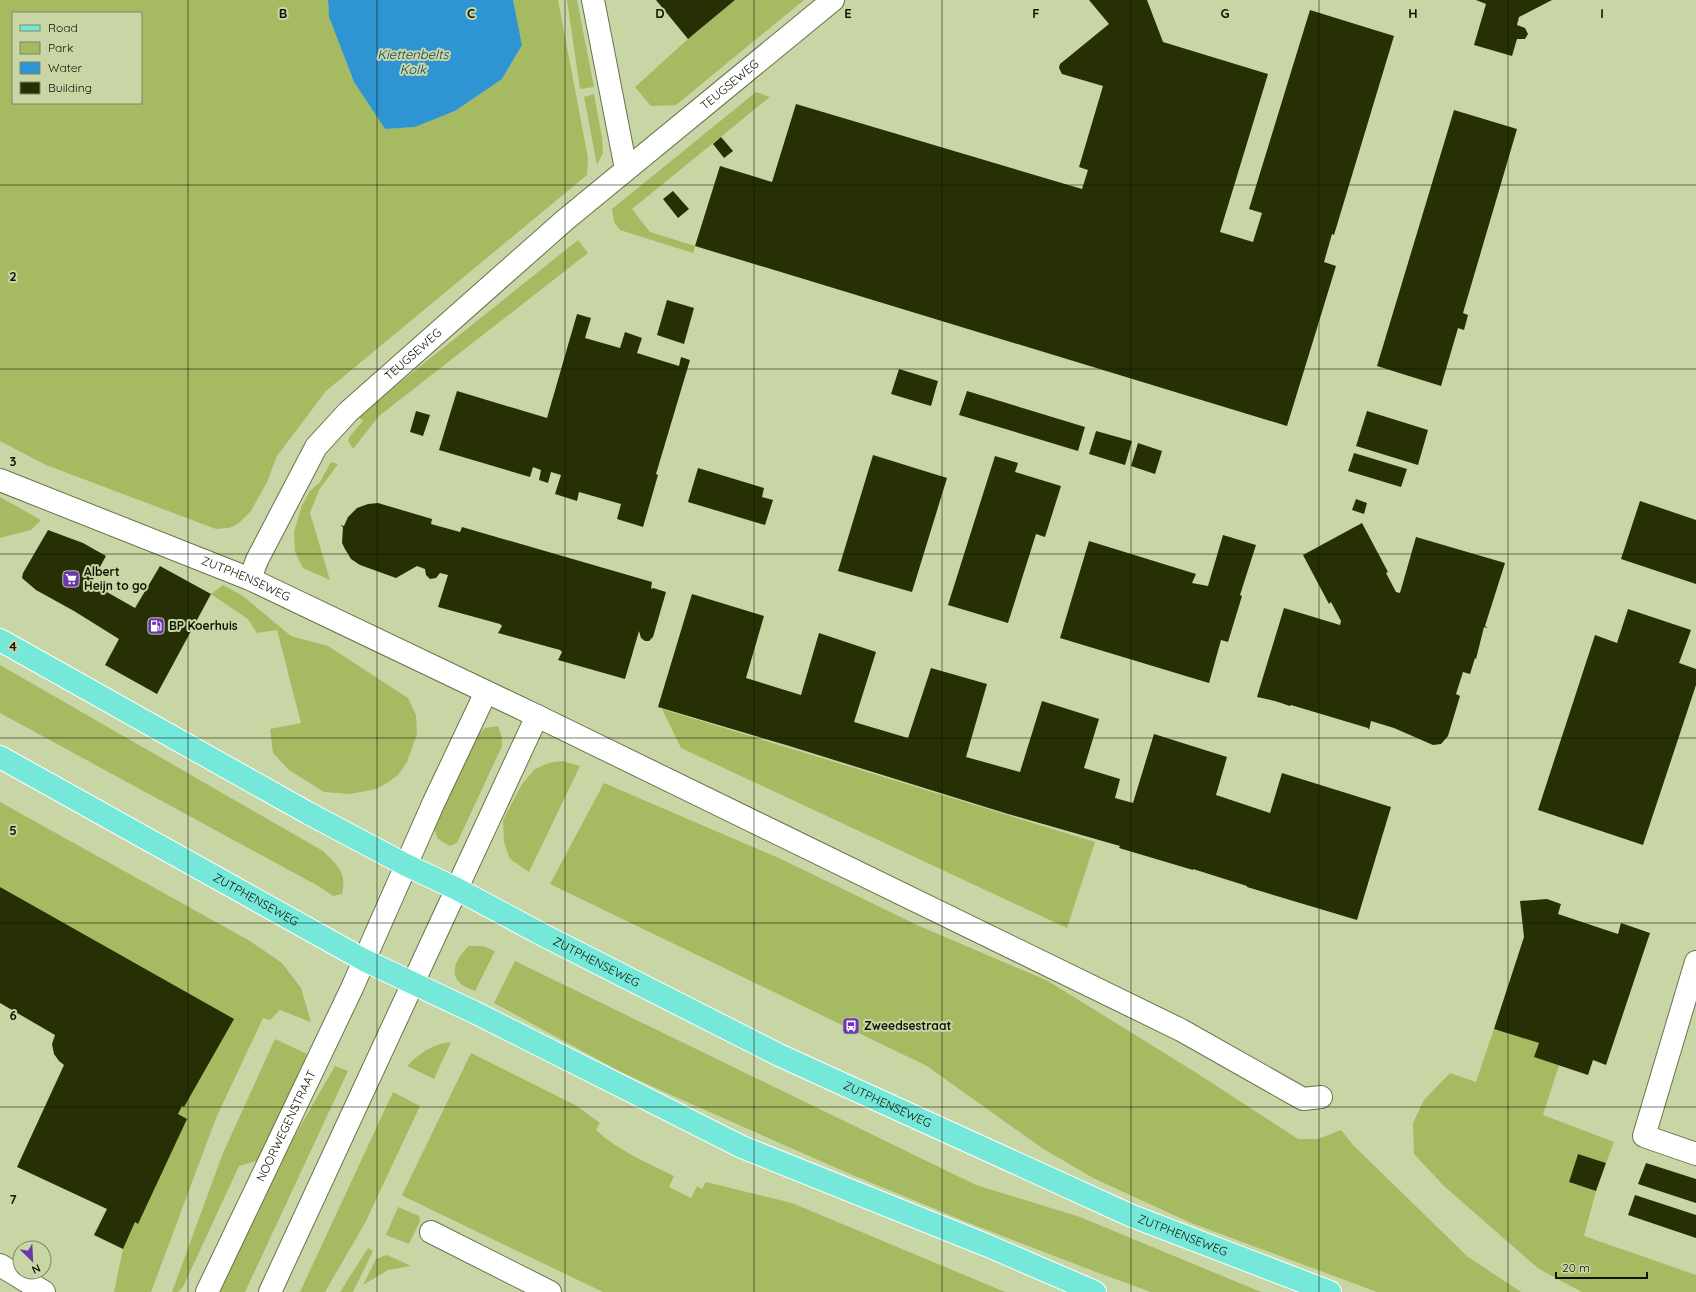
<svg xmlns="http://www.w3.org/2000/svg" width="1696" height="1292" font-family="Quicksand,sans-serif">
<style>
.green{fill:#a5ba61;fill-rule:evenodd}
.water{fill:#2e94d2}
.building{fill:#273004}
.lines{fill:none;stroke-linecap:round;stroke-linejoin:round}
.minor-casing{stroke:#697448;stroke-width:24}
.major-casing{stroke:#fff;stroke-width:24}
.minor{stroke:#fff;stroke-width:22}
.major{stroke:#76e8d9;stroke-width:22}
.grid{fill:none;stroke:#101404;stroke-width:1;stroke-opacity:0.55}
.labels{text-anchor:middle;stroke-width:4;stroke-linejoin:round;paint-order:stroke}
.street-label{font-size:12px;fill:#101404;stroke:#c8d6a6}
.poi-label{font-size:12px;font-weight:bold;fill:#101404;stroke:#c8d6a6;text-anchor:start}
.water-label{font-size:13px;font-style:italic;fill:#0b4262;stroke:#c8d6a6}
.grid-label{font-size:13px;text-anchor:middle;font-weight:bold;fill:#101404;stroke:#c8d6a6;stroke-width:4;stroke-linejoin:round;paint-order:stroke}
</style>
<rect width="100%" height="100%" fill="#c8d6a6"/>
<!-- green -->
<path class="green" d="M0,0H328L329,17L354,82L385,129L415,127L455,111L502,79L522,45L513,0H558L588,158L587,175L326,391L277,456L267,482L251,511L240,522L234,526L228,528L216,529L46,465L0,441ZM13,13H141V103H13Z
M567,0H577L594,87L580,89Z
M735,0H804L676,105L651,106L635,87L688,39Z
M756,92L770,97L632,209L650,232L695,246L693,253L620,230L614,222L612,209Z
M594,94L602,138L603,153L597,165L584,97Z
M578,240L588,253L379,416L353,449L348,441L350,436L363,421L358,416Z
M331,462L338,464L319,490L310,513L330,580L303,568L295,552L294,532L302,505L310,491L320,482Z
M0,497L41,520L31,530L0,538Z
M223,585L243,596L291,636L328,646L408,698L416,715L417,734L407,762L398,775L387,783L376,789L350,794L324,792L289,770L273,753L270,729L301,723L277,630L257,633L248,619L211,594Z
M0,665L323,851C338,866 347,872 342,894L333,896L320,887L0,713Z
M662,709L1095,842L1067,928L681,748Z
M498,726L502,738V746L457,843L450,846L438,839L434,829L477,735L485,728Z
M562,761L580,766L529,872L510,859L504,842L503,820L522,784L535,769L549,763Z
M604,783L781,859L917,925L1048,981L1195,1072L1298,1139H1318L1341,1130L1353,1145L1468,1257L1521,1292H1377L1191,1223L1093,1178L1042,1148L927,1066L550,884Z
M0,802L250,941L282,963L301,988L311,1022L280,1010L270,1020L263,1018L216,1118L151,1292H114L123,1249L135,1222L138,1224L178,1114L182,1106L184,1107L0,887Z
M469,946H483L495,951L475,991C471,989 464,987 461,984C447,972 459,955 469,946Z
M515,961L976,1185L1080,1217L1261,1292H1151L1096,1272L969,1223L850,1174L662,1091L619,1071L494,1003Z
M1494,1029L1539,1043L1534,1057L1559,1065L1543,1115L1614,1142L1606,1163L1578,1154L1569,1182L1596,1191L1584,1236L1696,1275V1292H1582L1539,1269L1444,1186L1414,1154L1413,1123L1424,1100L1450,1073L1476,1082Z
M275,1039L307,1054L259,1160L239,1166L183,1287L178,1292H172L223,1153Z
M451,1042L434,1079L407,1066C420,1053 432,1044 451,1042Z
M471,1053L577,1106L600,1123L596,1130C618,1151 648,1163 674,1176L669,1187L691,1198L697,1186L702,1189L706,1182L792,1203L1005,1292H603L405,1197L402,1195Z
M335,1066L348,1071L245,1292H216L264,1189Z
M393,1092L420,1106L365,1223L325,1292H300Z
M398,1207L419,1216L420,1221L409,1244L386,1235Z
M368,1248L373,1251L353,1292H340Z
M387,1255L411,1266L388,1270L363,1285L376,1259Z"/>
<!-- water -->
<path class="water" d="M328,0H513L522,45L502,79L455,111L415,127L385,129L354,82L329,17Z"/>
<!-- building -->
<path class="building" d="M656,0H735L688,39Z
M1089,0H1147L1163,42L1268,74L1220,232L1253,242L1262,213L1249,209L1310,10L1394,36L1334,235L1332,234L1324,262L1336,266L1287,426L695,246L720,166L772,182L796,104L1082,189L1088,170L1079,167L1103,86L1062,74L1059,68L1060,64L1109,24Z
M1476,0H1552L1519,17L1517,25L1525,28L1528,34L1525,39H1517L1512,56L1474,45L1486,4Z
M1454,110L1517,129L1463,313L1468,315L1464,330L1458,328L1441,386L1377,366Z
M721,137L733,151L724,158L713,144Z
M673,191L689,209L678,218L663,199Z
M667,300L694,308L684,344L657,335Z
M577,314L591,318L585,338L620,348L625,332L642,338L637,353L679,366L681,357L690,360L656,474L658,475L643,527L617,519L621,504L579,492L577,501L555,494L561,475L551,472L548,483L539,480L541,470L533,467L530,477L439,450L457,391L547,418Z
M899,369L938,381L931,406L891,394Z
M967,391L1085,427L1078,451L959,415Z
M416,411L430,415L423,436L410,432Z
M1367,411L1428,430L1418,465L1356,446Z
M1096,431L1132,441L1125,465L1089,454Z
M1138,443L1162,451L1155,474L1131,466Z
M1354,453L1407,469L1401,487L1348,471Z
M873,455L947,478L912,592L838,571Z
M995,456L1018,463L1015,472L1061,486L1045,537L1036,534L1008,623L948,605Z
M698,468L764,488L762,497L773,500L765,525L688,502Z
M1356,499L1367,503L1364,514L1352,510Z
M1640,501L1696,520V584L1621,559Z
M378,503L432,519L431,524L460,532L462,527L652,582L651,589L653,588L666,592L653,637L649,641H645L641,638L639,631L625,679L558,660L562,652L560,650L498,633L502,626L500,624L438,607L448,575L440,573L436,578L430,579L426,575L425,569L417,566L396,578L360,565L351,559L345,549L342,543L343,527L340,525L344,526L348,517L357,508L368,504Z
M1362,523L1388,572L1386,573L1396,592L1400,593L1416,537L1505,563L1485,626L1488,628L1484,627L1476,659L1475,658L1470,674L1463,672L1456,694L1460,696L1448,736L1441,744L1433,745L1394,728L1371,721L1369,730L1368,728L1291,705L1290,706L1275,701L1257,697L1284,608L1340,625L1341,621L1331,602L1329,604L1303,555Z
M48,530L83,543L106,556L91,583L135,608L160,566L211,594L157,694L105,665L119,639L74,611L36,590L22,578L23,573Z
M1223,535L1256,545L1240,595L1242,596L1228,642L1221,640L1209,683L1060,638L1089,541L1196,574L1192,583L1208,586Z
M692,594L764,616L746,678L801,695L819,633L876,652L854,722L908,738L931,668L987,684L966,757L1020,772L1042,701L1099,719L1084,768L1120,779L1115,798L1133,803L1154,734L1227,757L1216,795L1270,813L1282,773L1391,807L1357,920L1247,887V886L1193,869V870L1119,848L1120,846L1008,814L786,745L658,707Z
M1628,609L1691,630L1679,663L1696,669V685L1643,845L1538,810L1595,635L1617,643Z
M0,887L234,1019L184,1107L182,1106L178,1114L187,1119L138,1224L135,1222L123,1249L94,1235L107,1209L17,1167L64,1065L59,1061L54,1054L52,1044L55,1035L0,1003Z
M1547,899L1561,904L1558,914L1618,934L1621,923L1650,933L1606,1065L1593,1060L1588,1075L1534,1057L1539,1043L1494,1029L1524,937L1520,901Z
M1578,1154L1606,1163L1596,1191L1569,1182Z
M1646,1163L1696,1179V1203L1638,1184Z
M1635,1195L1696,1215V1238L1628,1215Z"/>
<g class="lines">
<defs>
<g id="minor">
<path d="M593,0L626,169"/>
<path id="s1" d="M0,480L250,579L537,716L1181,1030L1303,1099L1321,1097"/>
<path id="s2" d="M250,579L257,560L316,447L348,412L565,220L833,0"/>
<path d="M1696,962L1644,1136L1696,1154"/>
<path d="M431,1232L550,1292"/>
<path d="M0,1265L44,1292"/>
<path id="s3" d="M207,1292L352,988L433,804L486,692"/>
<path d="M270,1292C358,1100 448,908 537,716"/>
</g>
<g id="major">
<path id="s4" d="M0,640L308,813L406,865L457,889L543,935L779,1055L1132,1216L1330,1292"/>
<path id="s5" d="M0,757L364,960L474,1012L742,1147L986,1245L1095,1292"/>
</g>
</defs>
<!-- minor casing -->
<use href="#minor" class="minor-casing"/>
<!-- major casing -->
<use href="#major" class="major-casing"/>
<!-- minor -->
<use href="#minor" class="minor"/>
<!-- major -->
<use href="#major" class="major"/>
</g>
<!-- grid -->
<path class="grid" d="M188,0V1292M377,0V1292M565,0V1292M754,0V1292M942,0V1292M1131,0V1292M1319,0V1292M1508,0V1292M0,185H1696M0,369H1696M0,554H1696M0,738H1696M0,923H1696M0,1107H1696"/>
<!-- icons -->
<defs>
<symbol id="supermarket-square" viewBox="-11 -11 22 22"><rect x="-9" y="-9" width="18" height="18" rx="4" fill="#6c36ac" stroke="#c8d6a6"/><path d="M-6-5.5h2.5l.6 2H6L4.5 2H-2.5L-4.4-4H-6ZM-1.5 3.2a1.3 1.3 0 1 0 .1 0ZM3 3.2a1.3 1.3 0 1 0 .1 0Z" fill="#fff"/></symbol>
<symbol id="fuel-square" viewBox="-11 -11 22 22"><rect x="-9" y="-9" width="18" height="18" rx="4" fill="#6c36ac" stroke="#c8d6a6"/><path d="M-5.5-6h7V0h2V4h1.3V-2.5L3-4.5l.8-.8L6-3V5H2.5V1h-1V6h-7ZM-4.2-4.7v3.2H.2V-4.7Z" fill="#fff"/></symbol>
<symbol id="bus-square" viewBox="-11 -11 22 22"><rect x="-9" y="-9" width="18" height="18" rx="4" fill="#6c36ac" stroke="#c8d6a6"/><path d="M-5-6H5V4H4V6H2V4H-2V6H-4V4H-5ZM-3.5-4V0h7V-4ZM-3.5 1.2v1.5H-2V1.2ZM2 1.2v1.5H3.5V1.2Z" fill="#fff"/></symbol>
</defs>
<g fill-rule="evenodd">
<use href="#supermarket-square" x="61" y="569" width="20" height="20"/>
<use href="#fuel-square" x="146" y="616" width="20" height="20"/>
<use href="#bus-square" x="841" y="1016" width="20" height="20"/>
</g>
<g class="labels">
<!-- street labels -->
<g class="street-label">
<text dy="4" stroke="none"><textPath href="#s2" startOffset="698">TEUGSEWEG</textPath></text>
<text dy="4" stroke="none"><textPath href="#s2" startOffset="282">TEUGSEWEG</textPath></text>
<text dy="4" stroke="none"><textPath href="#s1" startOffset="265">ZUTPHENSEWEG</textPath></text>
<text dy="4" stroke="none"><textPath href="#s5" startOffset="293">ZUTPHENSEWEG</textPath></text>
<text dy="4" stroke="none"><textPath href="#s4" startOffset="678">ZUTPHENSEWEG</textPath></text>
<text dy="4" stroke="none"><textPath href="#s4" startOffset="1002">ZUTPHENSEWEG</textPath></text>
<text dy="4" stroke="none"><textPath href="#s3" startOffset="184">NOORWEGENSTRAAT</textPath></text>
<text dy="4" stroke="none"><textPath href="#s4" startOffset="1325">ZUTPHENSEWEG</textPath></text>
</g>
<!-- poi labels -->
<g class="poi-label">
<text x="84" y="576">Albert<tspan x="84" dy="14">Heijn to go</tspan></text>
<text x="169" y="630">BP Koerhuis</text>
<text x="864" y="1030">Zweedsestraat</text>
</g>
<!-- water labels -->
<g class="water-label">
<text x="413" y="59">Kiettenbelts<tspan x="413" dy="15">Kolk</tspan></text>
</g>
</g>
<g class="grid-label">
<text x="283" y="18">B</text>
<text x="471" y="18">C</text>
<text x="660" y="18">D</text>
<text x="848" y="18">E</text>
<text x="1036" y="18">F</text>
<text x="1225" y="18">G</text>
<text x="1413" y="18">H</text>
<text x="1602" y="18">I</text>
<text x="13" y="281">2</text>
<text x="13" y="466">3</text>
<text x="13" y="651">4</text>
<text x="13" y="835">5</text>
<text x="13" y="1020">6</text>
<text x="13" y="1204">7</text>
</g>
<!-- legend -->
<rect x="12" y="12" width="130" height="92" fill="#c8d6a6" stroke="#7e8865"/>
<rect x="20" y="25" width="20" height="6" fill="#76e8d9" stroke="#7e8865"/>
<text x="48" y="32" font-size="12" fill="#101404">Road</text>
<rect x="20" y="42" width="20" height="12" fill="#a5ba61" stroke="#7e8865"/>
<text x="48" y="52" font-size="12" fill="#101404">Park</text>
<rect x="20" y="62" width="20" height="12" fill="#2e94d2" stroke="#7e8865"/>
<text x="48" y="72" font-size="12" fill="#101404">Water</text>
<rect x="20" y="82" width="20" height="12" fill="#273004" stroke="#7e8865"/>
<text x="48" y="92" font-size="12" fill="#101404">Building</text>
<!-- north arrow -->
<g transform="translate(32 1260) rotate(156)"><circle r="19" fill="#c8d6a6" stroke="#7e8865"/>
<path d="M0-3L7 15L0 10L-7 15Z" fill="#6c36ac"/>
<text y="-6" font-size="11" font-weight="bold" text-anchor="middle" fill="#101404">N</text>
</g>
<!-- scale -->
<path d="M1556 1272v6h91v-6" fill="none" stroke="#101404" stroke-width="2"/>
<text x="1562" y="1272" font-size="12" fill="#101404" stroke="#c8d6a6" stroke-width="3" paint-order="stroke">20 m</text>
</svg>
